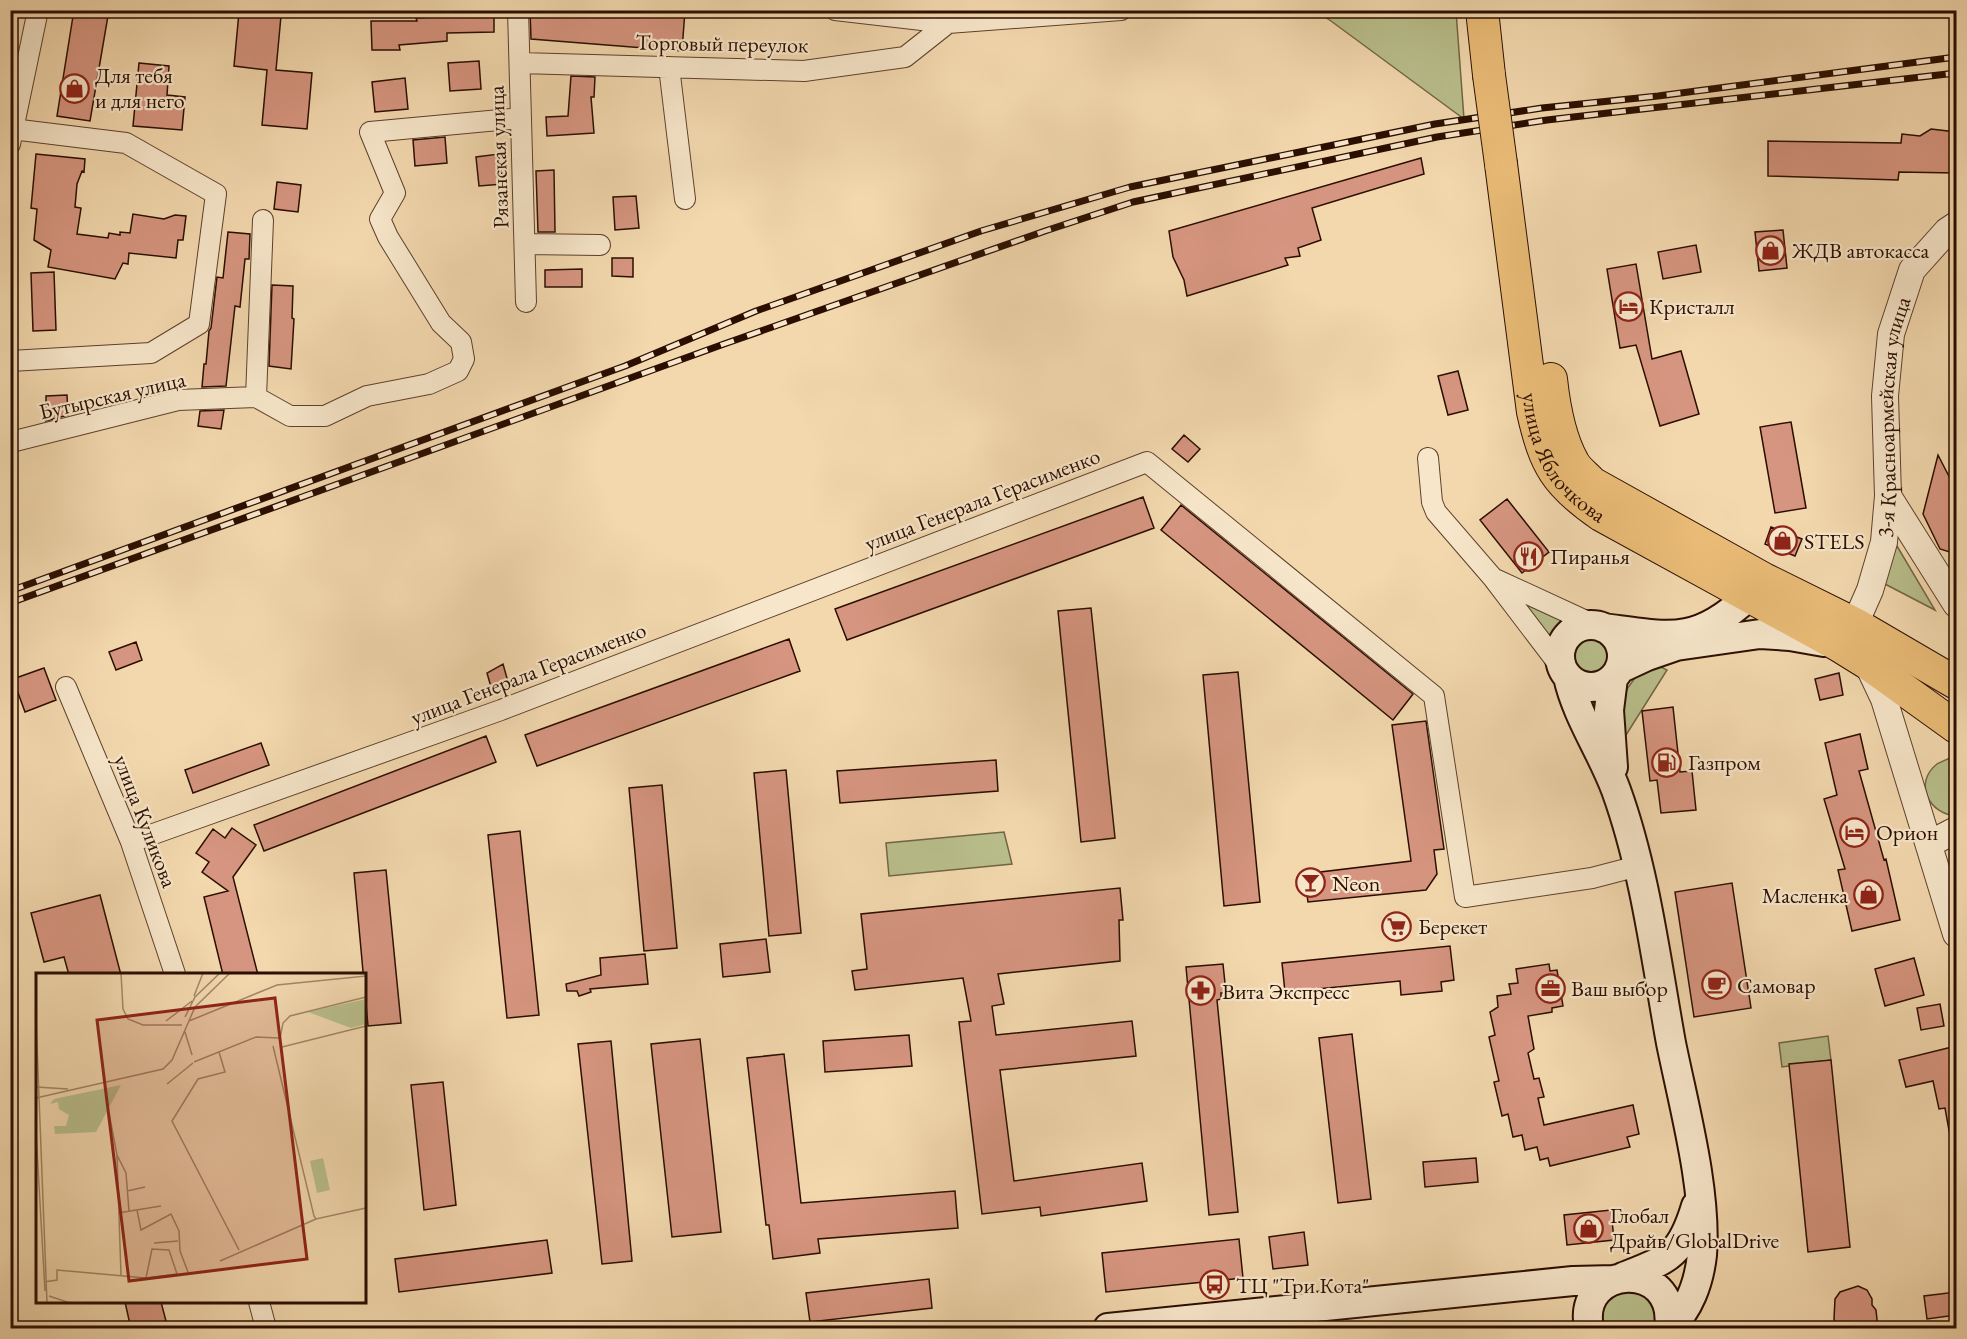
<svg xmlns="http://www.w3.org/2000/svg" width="1967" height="1339" font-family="'EB Garamond',serif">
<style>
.green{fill:#b9bf8c;stroke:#726646;stroke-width:1.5}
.building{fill:#d69580;stroke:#2b0e00;stroke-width:1.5}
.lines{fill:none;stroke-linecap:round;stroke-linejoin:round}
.minor-casing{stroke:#5d402c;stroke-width:22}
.tertiary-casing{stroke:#5d402c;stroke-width:28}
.secondary-casing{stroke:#2b0e00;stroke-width:32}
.primary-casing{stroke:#2b0e00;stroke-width:34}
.minor{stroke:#f7e6ca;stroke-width:20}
.tertiary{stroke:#f7e6ca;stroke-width:26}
.secondary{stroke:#f7e6ca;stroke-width:28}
.primary{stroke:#eabc77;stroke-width:32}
.rail-casing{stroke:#2b0e00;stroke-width:7}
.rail{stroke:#f7e6ca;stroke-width:4.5;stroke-dasharray:14;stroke-linecap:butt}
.primary-bridge-casing{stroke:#2b0e00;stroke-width:34;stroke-linecap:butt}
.primary-bridge{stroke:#eabc77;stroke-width:32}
.labels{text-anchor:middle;stroke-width:4.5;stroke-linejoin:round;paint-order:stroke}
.street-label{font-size:22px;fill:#2b0e00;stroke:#f7e6ca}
.poi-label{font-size:22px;fill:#2b0e00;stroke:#f7e6ca;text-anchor:start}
.inset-road{fill:none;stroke:#a38768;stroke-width:1.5}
.view{fill:#8f2418;fill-opacity:0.15;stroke:#8f2418;stroke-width:3}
.inset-edge{fill:none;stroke:#2b0e00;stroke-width:3}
</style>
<rect width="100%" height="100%" fill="#f3d8ae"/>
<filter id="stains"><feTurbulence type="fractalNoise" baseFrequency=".00333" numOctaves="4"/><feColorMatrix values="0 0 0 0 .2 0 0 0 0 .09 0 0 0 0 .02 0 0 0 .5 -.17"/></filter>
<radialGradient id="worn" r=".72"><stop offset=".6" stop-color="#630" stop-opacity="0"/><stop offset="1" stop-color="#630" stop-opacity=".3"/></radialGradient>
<!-- green -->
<path class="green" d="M1316,11H1456L1464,119L1331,21Z
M1894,541L1935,610L1883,583Z
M1523,600L1576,622C1564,629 1560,636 1556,649Z
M1572 655a20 20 0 1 1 40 0a20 20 0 1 1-40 0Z
M1661,667L1667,670L1626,735L1621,715L1627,689L1637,675L1649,668Z
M1950,758L1956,759V816C1929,814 1913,783 1937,764C1940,762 1946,760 1950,758Z
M1004,832L1012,864L889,876L886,843Z
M1828,1036L1831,1060L1782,1067L1779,1043Z
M1638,1288L1658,1310L1656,1328H1603L1601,1308L1609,1295Z"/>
<!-- building -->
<path class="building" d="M74,10H109L90,121L57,116Z
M466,10H494V32L447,33V41L399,45L400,50H372L371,21H417L416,18L466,15Z
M530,10H685L682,51L531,39Z
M239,12L281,16L276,70L312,73L307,129L262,125L267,70L234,66Z
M479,61L481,89L450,91L448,63Z
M139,63L169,66L167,95L185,97L182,130L133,126Z
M571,76L595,77L594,97H591L594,133L547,136L546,117L568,116Z
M405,78L408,109L375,112L372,82Z
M1931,129L1956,132V173L1899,172L1898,180L1768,176V141L1901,143L1902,134L1920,136Z
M445,137L447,163L415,166L413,140Z
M36,154L85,159L84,172L82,171L77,184L75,207L81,208L77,234L108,238L109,233L120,235V232L130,233L133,214L164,219L175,215L186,216L183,240H178L176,258L129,253L128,264L123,263L115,279L48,267L51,250L34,240L37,209L31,208Z
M499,154L503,184L479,186L476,157Z
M1421,158L1424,174L1312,208L1321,240L1298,248L1300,256L1285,258L1288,265L1187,296L1184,280L1173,257L1169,231Z
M554,170L555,232H538L536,171Z
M277,182L301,185L298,212L274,209Z
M636,196L639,228L615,230L613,197Z
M1783,230L1787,268L1759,271L1755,232Z
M228,232L250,234L249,259H245L240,307L235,306L226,386L202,387L204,364H206L209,331L211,328L217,277L223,278Z
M1696,245L1701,272L1663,279L1658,252Z
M612,258H633V277L612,276Z
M1636,264L1652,359L1681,351L1699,414L1660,426L1636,345L1620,348L1607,269Z
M582,269V287H545V270Z
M54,272L56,330L33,331L31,273Z
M272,285L293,286L292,318L294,319L291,369L269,366Z
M1458,371L1468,410L1448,415L1438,376Z
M67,395L68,415L46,421V396Z
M224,410L221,429L198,426L200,411Z
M1791,422L1806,508L1775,513L1760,427Z
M1184,435L1200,449L1188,462L1172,449Z
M1938,455L1956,490V554L1940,549L1923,514Z
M1143,497L1154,528L847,640L835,609Z
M1507,499L1549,552L1522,573L1480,520Z
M1181,505L1413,694L1393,720L1161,530Z
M1771,527L1802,539L1795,556L1765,544Z
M1091,608L1115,838L1081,842L1058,611Z
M789,639L800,671L537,766L525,735Z
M136,642L142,660L116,670L109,652Z
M503,664L510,689L493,694L487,673Z
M44,668L56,700L25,712L13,679Z
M1238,672L1260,902L1224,906L1203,675Z
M1839,673L1843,695L1820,700L1815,679Z
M1673,707L1680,772L1692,771L1696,810L1661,813L1657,780L1650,781L1642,711Z
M1426,721L1444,849L1434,850L1437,874L1426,890L1308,902L1304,874L1411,861L1392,725Z
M1860,734L1868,769L1859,771L1884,860L1886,859L1900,920L1852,931L1838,870L1845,869L1824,799L1837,795L1825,743Z
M486,736L496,762L264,851L254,825Z
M261,743L269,765L193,793L185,770Z
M996,760L998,791L840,803L837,771Z
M786,770L801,933L769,936L754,773Z
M662,785L677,948L644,951L629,788Z
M232,828L256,845L233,877L258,975H223L204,897L228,891L202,872L209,862L196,853L213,829L225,838Z
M520,831L539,1015L507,1018L488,835Z
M386,870L401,1023L368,1026L354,873Z
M1732,883L1751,1008L1694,1017L1675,892Z
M1120,888L1123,920H1119L1120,961L998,974L1004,1004L992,1006L996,1035L1132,1021L1136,1056L1000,1070L1014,1181L1142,1163L1147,1201L1041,1216L1040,1207L982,1214L959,1022L971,1021L963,978L855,990L852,971L867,969L861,914Z
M100,895L121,975H69L64,957L44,962L31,913Z
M766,939L770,972L723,977L720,944Z
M1450,946L1454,980L1441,982L1442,991L1401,995L1400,981L1285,992L1282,963Z
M645,954L648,984L590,989L591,992L579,996L577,991H567L566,984L601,975L600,958Z
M1914,958L1924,995L1885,1006L1875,969Z
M1223,964L1226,993H1221V999L1217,1000L1238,1212L1209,1215L1186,967Z
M1549,964L1550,971L1557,970L1563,1006L1552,1008V1012L1528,1016L1534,1049L1528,1053L1534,1079L1539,1078L1544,1097L1538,1098L1544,1125L1633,1105L1639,1134L1627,1137L1630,1147L1550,1166L1548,1158L1540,1160L1537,1147L1525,1150L1522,1135L1513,1137L1508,1114L1502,1116L1494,1082L1499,1081L1489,1037L1495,1035L1490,1012L1498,1007L1497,996L1511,994L1509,984L1518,983L1516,969Z
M1940,1004L1944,1026L1921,1030L1917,1008Z
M1352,1034L1371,1199L1338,1203L1319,1038Z
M909,1035L912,1066L825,1072L823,1041Z
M700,1039L721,1232L672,1237L651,1044Z
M611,1041L632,1261L602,1264L578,1044Z
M1956,1046V1135L1950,1136L1945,1108L1939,1109L1933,1081L1906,1087L1899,1060Z
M784,1054L801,1203L955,1191L958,1228L818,1239L820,1253L773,1259L769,1225H766L747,1058Z
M1831,1060L1850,1247L1808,1252L1789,1064Z
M443,1082L456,1205L424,1210L411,1085Z
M1476,1158L1478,1182L1425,1187L1423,1162Z
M1611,1210L1614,1240L1567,1245L1564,1215Z
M1304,1232L1308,1265L1273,1269L1269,1237Z
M1239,1239L1243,1278L1106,1292L1102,1253Z
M547,1240L552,1273L399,1292L395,1259Z
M929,1279L932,1308L810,1322L806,1293Z
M1858,1286L1867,1290L1872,1299V1305L1876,1310L1878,1329H1838L1834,1319L1835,1299L1840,1292Z
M1956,1292V1315L1927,1319L1924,1296Z
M125,1302H161L166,1321L140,1329H131Z"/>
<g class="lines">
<defs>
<path id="minor" d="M518,10L526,302
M835,10L948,23L1121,10
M520,63L804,71L905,57L948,23
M669,67L685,199
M10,144L38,10
M525,244L600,245
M10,361L151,353L199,324L216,194L126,143L12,129
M256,397L290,416H325L367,396L429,384L458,371L464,359L461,342L441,323L388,237L380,219L395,193L370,132L521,118
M256,397L263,220
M15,441L178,400L256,397
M1428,458L1432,502L1436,512L1493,578L1563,670
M1495,579L1597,626
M66,687L131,842L175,974
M131,842L501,710L1147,462L1434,696L1465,897L1592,878L1638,866
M259,1302L266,1328"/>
<g id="tertiary">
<path d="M1888,496L1956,604"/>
<path id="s1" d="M1855,624L1870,590L1884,542L1888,496L1885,396L1891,334L1912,270L1947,231L1956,225"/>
<path d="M1867,663L1884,699L1956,934"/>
<path d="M1929,844L1956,830"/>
</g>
<path id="secondary" d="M1560 656a31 31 0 1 1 62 0a31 31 0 1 1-62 0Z
M1604,628C1672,637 1695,645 1749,596
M1619,669L1647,656L1676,646L1760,634L1790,636L1824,642
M1568,677C1577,717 1602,752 1616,790C1645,870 1656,960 1671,1043C1684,1107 1707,1191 1702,1255C1699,1282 1689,1310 1669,1328
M1613,678L1609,710L1613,767
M1623,1277C1669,1259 1681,1256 1696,1206
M1108,1328L1573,1281L1614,1280
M1589,1328C1576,1264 1678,1258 1669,1328"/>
<g id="primary">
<path d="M1482,10L1489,75"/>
<path id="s2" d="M1501,164L1533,412C1545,465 1556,484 1601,515L1838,645L1867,663L1956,727"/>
<path d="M1551,379C1554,407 1559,437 1573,462C1577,470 1586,476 1592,483L1764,579L1855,624L1956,683"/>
</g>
</defs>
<!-- minor casing -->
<use href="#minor" class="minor-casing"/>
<!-- tertiary casing -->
<use href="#tertiary" class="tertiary-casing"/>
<!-- secondary casing -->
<use href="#secondary" class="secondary-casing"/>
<!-- primary casing -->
<use href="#primary" class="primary-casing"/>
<!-- minor -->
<use href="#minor" class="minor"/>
<!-- tertiary -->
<use href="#tertiary" class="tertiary"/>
<!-- secondary -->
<use href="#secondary" class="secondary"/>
<!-- primary -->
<use href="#primary" class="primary"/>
<defs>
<path id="rail" d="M10,591L625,366L756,311L981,231L1130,187L1435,124L1542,108L1658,96L1956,57
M10,603L724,344L1045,231L1133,202L1437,137L1547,120L1956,73"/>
</defs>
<!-- rail casing -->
<use href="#rail" class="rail-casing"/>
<!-- rail -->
<use href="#rail" class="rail"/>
<defs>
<path id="primary-bridge" d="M1489,75L1501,164"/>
</defs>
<!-- primary-bridge casing -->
<use href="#primary-bridge" class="primary-bridge-casing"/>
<!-- primary-bridge -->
<use href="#primary-bridge" class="primary-bridge"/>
</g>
<!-- icons -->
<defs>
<symbol id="shop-ring" viewBox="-11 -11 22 22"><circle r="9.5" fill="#f7e6ca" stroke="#8f2418" stroke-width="1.5"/><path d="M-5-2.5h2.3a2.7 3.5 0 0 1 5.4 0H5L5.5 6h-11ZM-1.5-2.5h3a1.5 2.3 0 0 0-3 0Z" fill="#8f2418"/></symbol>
<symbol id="hotel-ring" viewBox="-11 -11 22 22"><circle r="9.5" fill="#f7e6ca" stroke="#8f2418" stroke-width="1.5"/><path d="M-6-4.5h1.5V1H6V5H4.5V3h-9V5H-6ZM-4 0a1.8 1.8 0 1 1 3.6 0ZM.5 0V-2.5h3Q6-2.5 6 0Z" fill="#8f2418"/></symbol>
<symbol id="restaurant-ring" viewBox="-11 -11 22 22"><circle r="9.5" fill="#f7e6ca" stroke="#8f2418" stroke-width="1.5"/><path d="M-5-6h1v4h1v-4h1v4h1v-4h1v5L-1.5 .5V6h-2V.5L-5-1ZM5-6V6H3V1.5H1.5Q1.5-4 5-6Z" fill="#8f2418"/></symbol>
<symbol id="fuel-ring" viewBox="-11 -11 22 22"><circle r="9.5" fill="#f7e6ca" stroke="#8f2418" stroke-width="1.5"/><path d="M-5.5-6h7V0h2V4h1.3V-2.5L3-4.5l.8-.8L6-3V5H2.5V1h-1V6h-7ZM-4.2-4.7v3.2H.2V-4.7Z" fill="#8f2418"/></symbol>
<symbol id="bar-ring" viewBox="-11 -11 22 22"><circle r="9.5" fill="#f7e6ca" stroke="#8f2418" stroke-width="1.5"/><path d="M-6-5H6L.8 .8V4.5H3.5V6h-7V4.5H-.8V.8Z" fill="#8f2418"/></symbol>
<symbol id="supermarket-ring" viewBox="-11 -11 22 22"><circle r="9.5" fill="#f7e6ca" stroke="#8f2418" stroke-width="1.5"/><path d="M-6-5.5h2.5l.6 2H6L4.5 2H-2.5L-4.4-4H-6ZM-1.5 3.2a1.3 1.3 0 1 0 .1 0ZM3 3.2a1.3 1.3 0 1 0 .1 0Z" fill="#8f2418"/></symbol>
<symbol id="cafe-ring" viewBox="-11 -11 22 22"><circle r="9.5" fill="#f7e6ca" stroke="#8f2418" stroke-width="1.5"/><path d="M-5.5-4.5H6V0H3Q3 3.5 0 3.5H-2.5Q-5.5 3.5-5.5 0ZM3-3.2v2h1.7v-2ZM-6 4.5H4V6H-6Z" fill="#8f2418"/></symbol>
<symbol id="office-ring" viewBox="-11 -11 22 22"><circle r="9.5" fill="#f7e6ca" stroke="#8f2418" stroke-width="1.5"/><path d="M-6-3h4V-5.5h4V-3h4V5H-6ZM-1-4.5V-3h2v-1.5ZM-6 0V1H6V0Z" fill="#8f2418"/></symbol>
<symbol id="pharmacy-ring" viewBox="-11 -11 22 22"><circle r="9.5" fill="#f7e6ca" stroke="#8f2418" stroke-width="1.5"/><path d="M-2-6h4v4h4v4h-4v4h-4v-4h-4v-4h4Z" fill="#8f2418"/></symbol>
<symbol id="bus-ring" viewBox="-11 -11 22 22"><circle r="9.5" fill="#f7e6ca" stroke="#8f2418" stroke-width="1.5"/><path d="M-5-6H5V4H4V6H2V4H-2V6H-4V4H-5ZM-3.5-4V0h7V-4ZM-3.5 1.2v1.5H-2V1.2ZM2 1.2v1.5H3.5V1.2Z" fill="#8f2418"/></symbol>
</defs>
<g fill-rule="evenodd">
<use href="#shop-ring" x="58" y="72" width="33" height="33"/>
<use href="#shop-ring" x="1754" y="234" width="33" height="33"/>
<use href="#hotel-ring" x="1612" y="290" width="33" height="33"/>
<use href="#shop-ring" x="1766" y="524" width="33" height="33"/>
<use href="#restaurant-ring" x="1512" y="540" width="33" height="33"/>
<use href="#fuel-ring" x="1650" y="746" width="33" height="33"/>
<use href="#hotel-ring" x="1838" y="816" width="33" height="33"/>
<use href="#bar-ring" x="1294" y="866" width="33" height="33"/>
<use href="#shop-ring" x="1852" y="878" width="33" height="33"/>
<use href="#supermarket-ring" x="1380" y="910" width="33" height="33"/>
<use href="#cafe-ring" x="1700" y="968" width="33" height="33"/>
<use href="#office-ring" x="1534" y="972" width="33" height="33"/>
<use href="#pharmacy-ring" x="1184" y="974" width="33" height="33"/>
<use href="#shop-ring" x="1572" y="1212" width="33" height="33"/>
<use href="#bus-ring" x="1198" y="1268" width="33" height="33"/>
</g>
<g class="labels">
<!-- street labels -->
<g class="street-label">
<text transform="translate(722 43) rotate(1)" y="8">Торговый переулок</text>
<text transform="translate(498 157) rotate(-92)" y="8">Рязанская улица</text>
<text transform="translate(112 395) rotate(-13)" y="8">Бутырская улица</text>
<text dy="8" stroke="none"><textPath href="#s1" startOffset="213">3-я Красноармейская улица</textPath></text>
<text dy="8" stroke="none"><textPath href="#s2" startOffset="306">улица Яблочкова</textPath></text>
<text transform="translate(982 499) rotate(-21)" y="8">улица Генерала Герасименко</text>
<text transform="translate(528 673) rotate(-21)" y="8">улица Генерала Герасименко</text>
<text transform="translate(146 821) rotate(69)" y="8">улица Куликова</text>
</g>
<!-- poi labels -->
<g class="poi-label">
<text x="95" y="83">Для тебя<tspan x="95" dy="25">и для него</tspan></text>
<text x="1792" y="258">ЖДВ автокасса</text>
<text x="1649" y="314">Кристалл</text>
<text x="1804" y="549">STELS</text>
<text x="1550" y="564">Пиранья</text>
<text x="1688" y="770">Газпром</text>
<text x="1876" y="840">Орион</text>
<text x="1332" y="891">Neon</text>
<text x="1848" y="903" text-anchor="end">Масленка</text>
<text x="1418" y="934">Берекет</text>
<text x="1737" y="993">Самовар</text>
<text x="1571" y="996">Ваш выбор</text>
<text x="1222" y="999">Вита Экспресс</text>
<text x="1610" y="1223">Глобал<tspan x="1610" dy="25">Драйв/GlobalDrive</tspan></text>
<text x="1236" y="1293">ТЦ "Три Кота"</text>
</g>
</g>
<!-- overview -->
<g transform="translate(36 973)">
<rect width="330" height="330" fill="#f3d8ae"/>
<path d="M330,26V51L315,55L272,39ZM85,112L60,159L19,161L18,153H30L33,142L23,136L22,129L14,131L18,126ZM287,185L294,217L281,220L274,188Z" fill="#b9bf8c"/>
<path class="inset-road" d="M85,0L87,36L92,46L107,52H146M158,23L167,0M149,44L159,24L184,0M0,46L11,330M130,48L156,28M153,48L241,12L330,3M149,59L156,82M244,65L247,50L254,43L330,24M237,73L278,243L280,246L330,235M246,74L330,53M183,79L189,99L162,106L136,148L203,277M158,89L220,64L243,65M131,111L157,90M0,114L32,116M0,125L127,96L136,87L159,34L194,0M73,140L81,182L85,302M0,159L9,318M81,182L90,200L93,238M91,218L109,214M101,237L105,257L135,241L143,258L144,278L152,299M82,240L125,233M118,270L142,268M184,288L280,246M8,309L21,307V297L110,305L141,301L133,277L116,276L110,305M13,323L34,330"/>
<path class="view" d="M239,25L271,286L93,308L61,47Z"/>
<rect width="330" height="330" class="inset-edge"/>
</g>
<!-- margin -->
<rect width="1967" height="1339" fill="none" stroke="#f3d8ae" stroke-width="36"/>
<rect x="12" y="12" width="1943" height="1315" fill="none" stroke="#2b0e00" stroke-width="3"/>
<rect x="18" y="18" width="1931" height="1303" fill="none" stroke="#2b0e00" stroke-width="1.5"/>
<rect width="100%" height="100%" filter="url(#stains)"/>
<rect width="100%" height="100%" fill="url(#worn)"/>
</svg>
